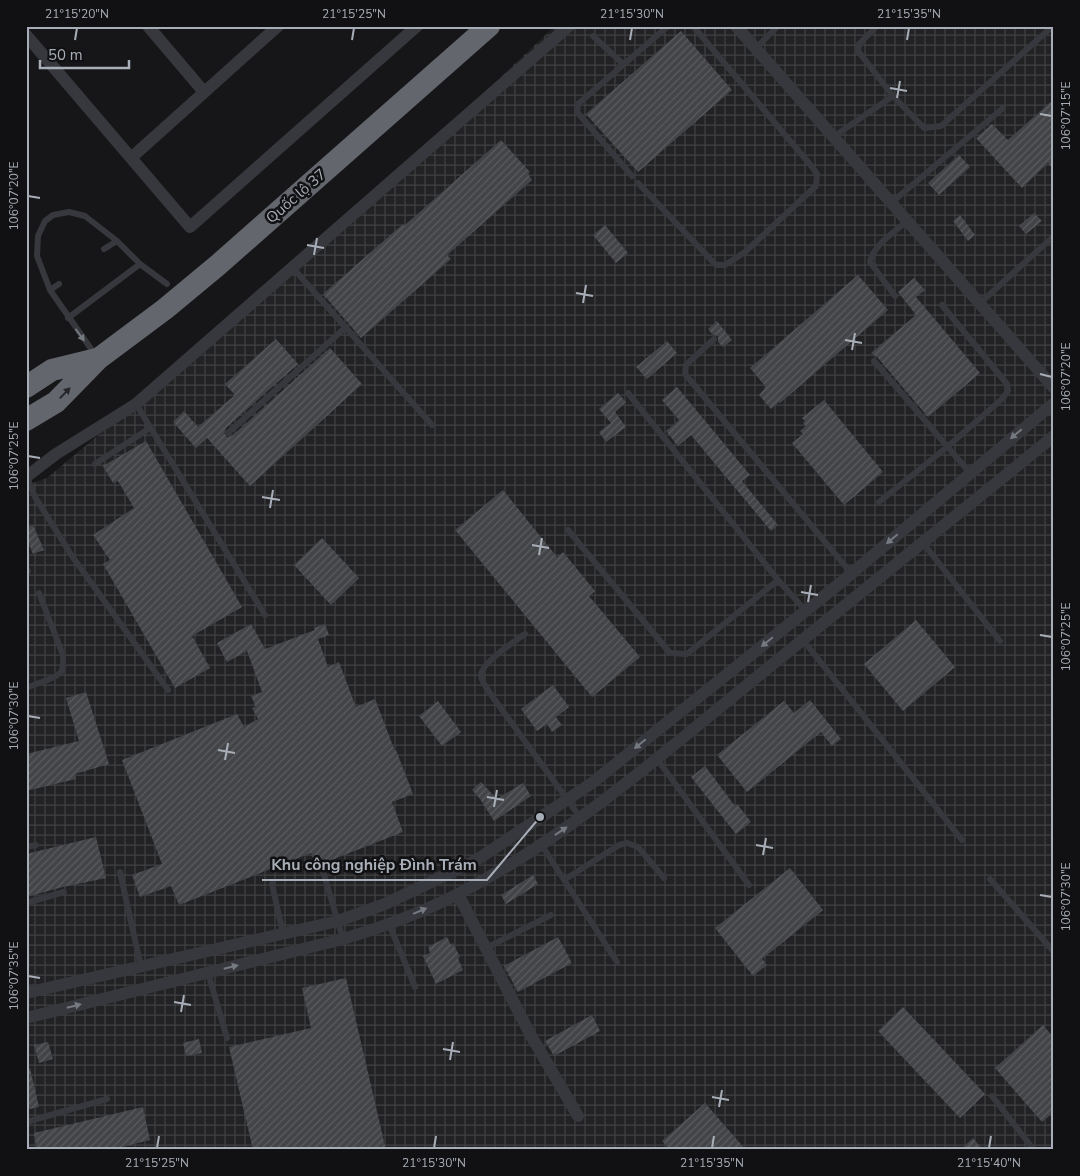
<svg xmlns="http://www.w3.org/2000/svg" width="1080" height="1176" font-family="'Nunito Sans',sans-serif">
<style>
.industrial{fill:url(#industrial-grid)}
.building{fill:url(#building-hatch)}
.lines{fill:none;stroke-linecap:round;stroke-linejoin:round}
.lane{stroke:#37383d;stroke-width:6}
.street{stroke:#37383d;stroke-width:12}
.highway{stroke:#63676d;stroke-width:22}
.oneway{fill:#757980}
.oneway2{fill:#26262a}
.ticks{fill:none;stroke:#a8aeb7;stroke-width:2}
.labels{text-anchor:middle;stroke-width:5;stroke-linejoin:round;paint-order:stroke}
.street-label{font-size:15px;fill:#a8aeb7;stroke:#111113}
.leader{fill:none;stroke:#a8aeb7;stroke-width:2}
.callout-dot{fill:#a8aeb7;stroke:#111113;stroke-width:2}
.callout-label{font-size:16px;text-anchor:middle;font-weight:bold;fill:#a8aeb7;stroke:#111113;stroke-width:5;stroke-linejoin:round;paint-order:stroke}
.neatline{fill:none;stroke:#a8aeb7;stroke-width:2}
.ticks-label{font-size:12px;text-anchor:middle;fill:#a8aeb7}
</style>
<defs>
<pattern id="industrial-grid" width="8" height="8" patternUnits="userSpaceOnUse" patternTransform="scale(1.25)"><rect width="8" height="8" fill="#222225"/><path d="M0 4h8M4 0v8" fill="none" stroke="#3f4042"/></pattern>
<pattern id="building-hatch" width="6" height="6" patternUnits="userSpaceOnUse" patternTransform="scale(1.25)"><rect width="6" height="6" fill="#424448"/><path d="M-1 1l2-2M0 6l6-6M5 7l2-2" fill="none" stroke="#5a5c60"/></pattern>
</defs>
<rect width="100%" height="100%" fill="#161618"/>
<!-- industrial -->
<path class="industrial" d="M555,26H1054V1150H26V485L47,478L297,269Z"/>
<!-- building -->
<path class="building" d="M681,31L732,90L638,172L586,114Z
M1054,99V170L1048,163L1022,188L976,138L992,124L1008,140Z
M501,140L530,172L528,174L532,180L447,255L451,259L361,338L323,294L403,224L404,226Z
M959,155L970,167L939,195L928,183Z
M1034,213L1042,221L1026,234L1019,226Z
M960,215L975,235L968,241L953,221Z
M605,225L628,253L616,263L593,235Z
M858,275L888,310L780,403L779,402L771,409L759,395L766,387L750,368Z
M914,278L925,290L916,297L980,373L928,417L878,358L871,353L916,315L898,292Z
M717,321L732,340L723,347L718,342V336L712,334L708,329Z
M276,339L298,364L226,428L224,433L227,437L232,436L330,348L362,384L250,486L207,438L196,448L173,422L184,411L198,427L235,395L225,384Z
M667,341L677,353L647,379L636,367Z
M677,387L750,475L742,481L778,525L771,531L691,435L678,446L666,431L679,420L662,400Z
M618,393L626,402L615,412L626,427L606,442L599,432L611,423L599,409Z
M824,400L883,472L844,505L792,443L803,434L800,431L806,426L803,423L805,421L802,418Z
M146,441L242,607L192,636L210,668L175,688L103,564L110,560L93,535L134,508L118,481L113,483L103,466Z
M503,490L557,557L563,552L595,591L589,596L640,657L592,697L455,530Z
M33,525L44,550L33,554L26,538V528Z
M322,538L359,578L331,605L294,565Z
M916,620L955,667L903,711L864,664Z
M251,624L265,649L315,630L314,628L325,624L329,635L318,639L328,667L339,662L356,707L375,699L395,751L396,750L413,794L392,802L403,832L316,866L311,853L179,905L171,886L140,897L132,875L162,864L122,760L237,714L244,727L258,719L252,708L256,707L251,696L262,692L247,651L227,662L217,643Z
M553,685L569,707L556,717L562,725L552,732L547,724L537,731L521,709Z
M86,692L109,764L75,774L76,779L26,791V754L79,741L66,698Z
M810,700L841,739L832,746L821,732L747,792L717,755L784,701L794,713Z
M438,701L461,732L442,746L419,716Z
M705,766L735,806L737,804L751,822L736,834L691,777Z
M481,782L497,799L523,783L531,796L494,821L480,799L472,790Z
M96,837L106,878L63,887L26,897V854Z
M790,868L823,910L762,959L767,965L753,976L715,928Z
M533,875L538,884L506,904L501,895Z
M447,937L451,945L453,943L460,957L458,958L463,970L436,984L423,956L430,953L428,947Z
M558,937L572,963L518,992L504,966Z
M346,978L386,1150H253L229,1047L311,1028L302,988Z
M903,1007L985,1094L960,1118L878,1031Z
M592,1015L600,1031L554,1056L545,1041Z
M1043,1025L1054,1038V1112L1042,1122L995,1068Z
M199,1039L202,1053L186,1056L183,1043Z
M48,1042L53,1059L39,1063L34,1045Z
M30,1068L39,1107L26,1110V1069Z
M705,1103L746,1150H670L662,1141Z
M143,1107L150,1140L110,1150H37L34,1133Z
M973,1138L983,1150H960Z"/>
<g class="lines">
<!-- lane -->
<path class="lane" d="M877,26L859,44L858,51L893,96L924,128L941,126L1053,26
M593,36L623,64
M756,48L778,26
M833,137L893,96
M632,176L577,112L578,104L668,26
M638,183L716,265H725L745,252L816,186L817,174L813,168L693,26
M891,203L1003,108
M104,249L117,241L140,264L167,284
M292,267L432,425
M59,284L50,290L96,356
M50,290L37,256L38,236L45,221L53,215L69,212L85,216L117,241
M895,296L870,262C873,245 895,232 907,221
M980,303L1054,236
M68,318L140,264
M714,339L686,365L685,374L851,573
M874,361L970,473
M628,393L778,580
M136,404L265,615
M229,432L346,327
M95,464L150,428
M27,477L35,497L72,556L168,690
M879,502L947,447L1002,399L1008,391L1007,384L942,305
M568,530L670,653L687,654L778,580L806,611
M923,543L1000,641
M26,572L28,571
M525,634C515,641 480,664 481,676C482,683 488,690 492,696L580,817
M803,640L962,840
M26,688C34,684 56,679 61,672C64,667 63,660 63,655L39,593
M657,759L749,885
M541,844L617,962
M26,847L36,845
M322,868L343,939
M120,872L141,967
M990,879L1054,952
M564,880L619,845L627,843L638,847L664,878
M272,884L283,934
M26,903L64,892
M389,924L415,987
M486,948L551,915
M208,973L227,1038
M992,1096L1034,1150
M26,1122L107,1099"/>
<!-- street -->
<path class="street" d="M148,26L204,92
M736,26L1054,388
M26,35L190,227L417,26
M131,158L278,26
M26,477L56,454L136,404L569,26
M458,894L530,1034L578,1116
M26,993L338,921L385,904L475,861L592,783L839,584L1054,403
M26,1018L343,939C383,927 421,913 458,894C570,836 666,751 763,672C860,593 957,515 1054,436"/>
<!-- highway -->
<path class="highway" d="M26,387L52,370L97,359
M26,420L56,402L98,359L165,309L218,265L489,26"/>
</g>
<!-- one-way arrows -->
<defs><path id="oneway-solid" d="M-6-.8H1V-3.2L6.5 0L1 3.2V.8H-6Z" transform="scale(1.25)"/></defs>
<g class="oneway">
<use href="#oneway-solid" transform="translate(80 335) rotate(54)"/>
<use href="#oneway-solid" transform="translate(1016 434) rotate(140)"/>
<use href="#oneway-solid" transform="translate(892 539) rotate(140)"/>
<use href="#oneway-solid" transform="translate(767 642) rotate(141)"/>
<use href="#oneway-solid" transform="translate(640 744) rotate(141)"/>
<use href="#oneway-solid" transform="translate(561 831) rotate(-34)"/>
<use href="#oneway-solid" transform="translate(420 911) rotate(-23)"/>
<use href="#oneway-solid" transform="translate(231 967) rotate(-14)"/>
<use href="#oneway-solid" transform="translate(74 1006) rotate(-14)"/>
</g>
<use class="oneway2" href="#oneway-solid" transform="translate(65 393) rotate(-46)"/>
<!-- ticks -->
<path class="ticks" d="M75,40L77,28M352,40L354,28M630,40L632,28M907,40L909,28M890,88L907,91M897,98L900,81M1040,114L1052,116M28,196L40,198M307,245L324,248M314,255L317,238M576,293L593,296M583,303L586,285M845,340L862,343M852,350L855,333M1040,374L1052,377M28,456L40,458M262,497L280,500M270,508L273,490M532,545L549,548M539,555L542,538M801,592L818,595M808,602L811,585M1040,635L1052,637M28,716L40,718M218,750L235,753M225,760L228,743M487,797L504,800M494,807L497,790M756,845L773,848M763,855L766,838M1040,895L1052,897M28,976L40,978M174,1002L191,1005M181,1012L184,995M443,1049L460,1052M450,1060L453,1042M712,1097L729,1100M719,1107L722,1090M157,1148L159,1136M434,1148L436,1136M712,1148L714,1136M989,1148L991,1136"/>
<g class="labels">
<!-- street labels -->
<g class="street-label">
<text transform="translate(296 196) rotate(-41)" y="5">Quốc lộ 37</text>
</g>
</g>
<!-- callouts -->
<path class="leader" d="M540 817L487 880H262"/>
<circle class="callout-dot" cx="540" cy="817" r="5"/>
<g class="callout-label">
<text x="374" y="870">Khu công nghiệp Đình Trám</text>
</g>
<!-- border -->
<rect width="1080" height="1176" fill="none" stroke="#111113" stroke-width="55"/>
<!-- scale -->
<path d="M40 60v8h89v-8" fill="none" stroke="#a8aeb7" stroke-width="2.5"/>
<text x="48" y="60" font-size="15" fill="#a8aeb7" stroke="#111113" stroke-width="4" paint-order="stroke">50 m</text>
<rect x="28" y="28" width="1024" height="1120" class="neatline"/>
<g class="ticks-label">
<text x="77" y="18">21°15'20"N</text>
<text x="354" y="18">21°15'25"N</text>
<text x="632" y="18">21°15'30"N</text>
<text x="909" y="18">21°15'35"N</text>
<text transform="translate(1066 116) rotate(-90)" y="4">106°07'15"E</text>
<text transform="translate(14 196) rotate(-90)" y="4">106°07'20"E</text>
<text transform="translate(1066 377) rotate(-90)" y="4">106°07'20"E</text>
<text transform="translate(14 456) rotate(-90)" y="4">106°07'25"E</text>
<text transform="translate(1066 637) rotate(-90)" y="4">106°07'25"E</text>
<text transform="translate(14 716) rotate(-90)" y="4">106°07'30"E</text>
<text transform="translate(1066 897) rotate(-90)" y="4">106°07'30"E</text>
<text transform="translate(14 976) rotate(-90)" y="4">106°07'35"E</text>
<text x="157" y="1167">21°15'25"N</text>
<text x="434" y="1167">21°15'30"N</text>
<text x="712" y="1167">21°15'35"N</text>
<text x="989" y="1167">21°15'40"N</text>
</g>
</svg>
